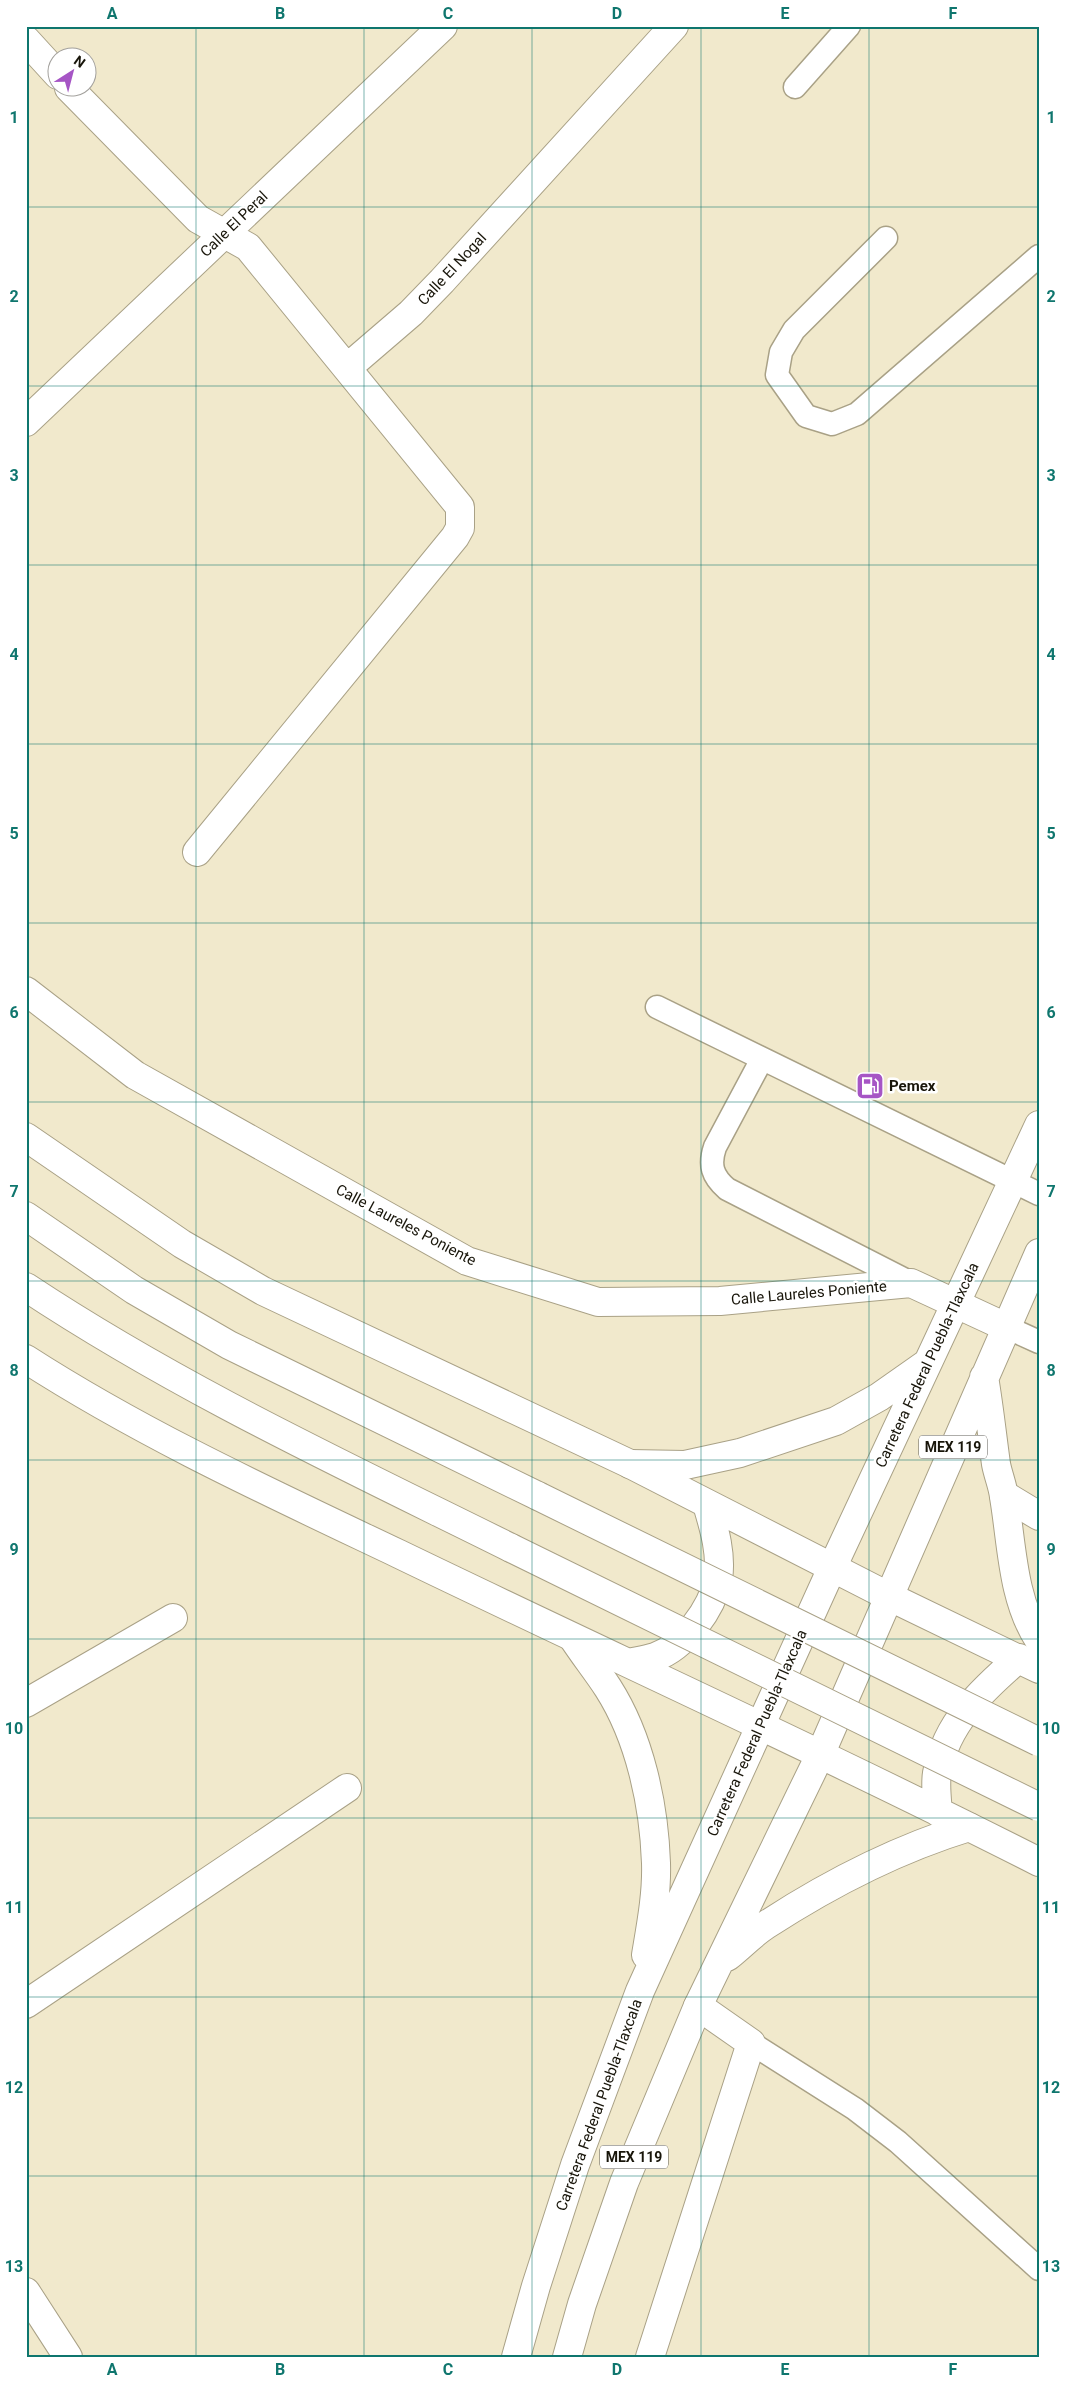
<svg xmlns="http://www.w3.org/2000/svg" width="1065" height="2383" font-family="Roboto,sans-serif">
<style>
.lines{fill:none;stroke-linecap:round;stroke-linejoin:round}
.lane-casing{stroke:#a9a186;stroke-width:25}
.street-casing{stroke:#a9a186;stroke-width:30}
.primary-casing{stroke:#a9a186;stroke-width:30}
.highway-casing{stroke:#a9a186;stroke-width:30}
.lane{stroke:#fff;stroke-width:22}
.street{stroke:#fff;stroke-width:28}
.primary{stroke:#fff;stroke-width:28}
.highway{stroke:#fff;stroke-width:28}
.highway-bridge-casing{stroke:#a9a186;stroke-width:30;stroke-linecap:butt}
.highway-bridge{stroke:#fff;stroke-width:28}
.grid{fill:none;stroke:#0f766e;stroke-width:1;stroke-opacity:0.55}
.labels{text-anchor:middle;stroke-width:5;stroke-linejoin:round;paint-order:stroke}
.shield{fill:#fff;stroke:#5d5b54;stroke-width:1}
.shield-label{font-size:14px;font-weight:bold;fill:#18150a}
.street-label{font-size:15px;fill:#18150a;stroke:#fff}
.poi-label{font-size:15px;font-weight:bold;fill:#18150a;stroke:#fff;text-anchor:start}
.neatline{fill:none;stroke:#0f766e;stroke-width:2}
.grid-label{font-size:16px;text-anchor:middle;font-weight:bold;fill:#0f766e}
</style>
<rect width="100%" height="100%" fill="#f1e9cc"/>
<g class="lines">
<defs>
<path id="lane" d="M795,87L849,26
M886,238L794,330L781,352L777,375L806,416L832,424L857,414L1039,256
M657,1007L1039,1194
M762,1059L715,1147C709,1165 712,1176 727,1189L911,1283
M1006,1327L1039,1342
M751,2043L855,2109L898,2142L1039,2269"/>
<path id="street" d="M26,40L58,75
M69,88L198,219L248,247L460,507V528L455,537L197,852
M347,368L411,313L442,281L674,26
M26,422L443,26
M26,991L135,1075L467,1261L598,1302L720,1301L911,1283L1006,1327
M1004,1495L1039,1516
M26,1703L173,1618
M26,2004L347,1788
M26,2292L68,2357
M650,2357L751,2043L698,2006"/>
<path id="primary" d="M984,1377C989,1406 992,1435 996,1464C998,1475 1003,1486 1004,1497C1012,1544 1012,1599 1039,1640
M630,1464L685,1465L740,1453L836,1421L879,1397L926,1364
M573,1638C584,1655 597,1671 608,1688C640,1738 654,1805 656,1863C657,1894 651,1925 646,1955
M727,1957C740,1947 752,1934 766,1925C829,1884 897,1849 969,1827
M516,2357L536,2286L575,2165L640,1991L832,1568L1039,1125
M567,2357L582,2304L624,2183L698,2006L820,1755L1039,1253"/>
<path id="highway" d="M26,1137L182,1244L263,1291L630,1464L888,1596L1039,1669
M26,1216L134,1290L229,1345L538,1496
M26,1287C180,1389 346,1466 511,1548
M26,1359C144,1435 273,1494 399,1554C612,1657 828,1755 1039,1862
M628,1663C637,1661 646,1660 655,1657C684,1647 712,1609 718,1579C722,1554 714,1528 707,1504
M938,1812C937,1800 935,1785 937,1773C946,1723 982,1690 1019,1658"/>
</defs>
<!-- lane casing -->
<use href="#lane" class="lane-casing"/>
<!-- street casing -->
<use href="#street" class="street-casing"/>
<!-- primary casing -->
<use href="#primary" class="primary-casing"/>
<!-- highway casing -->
<use href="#highway" class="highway-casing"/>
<!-- lane -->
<use href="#lane" class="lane"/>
<!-- street -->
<use href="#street" class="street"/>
<!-- primary -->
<use href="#primary" class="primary"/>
<!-- highway -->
<use href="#highway" class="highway"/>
<defs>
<path id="highway-bridge" d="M538,1496L1039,1742
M511,1548L1039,1807"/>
</defs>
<!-- highway-bridge casing -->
<use href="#highway-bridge" class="highway-bridge-casing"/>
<!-- highway-bridge -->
<use href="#highway-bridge" class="highway-bridge"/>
</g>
<!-- grid -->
<path class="grid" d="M196,26V2357M364,26V2357M532,26V2357M701,26V2357M869,26V2357M26,207H1039M26,386H1039M26,565H1039M26,744H1039M26,923H1039M26,1102H1039M26,1281H1039M26,1460H1039M26,1639H1039M26,1818H1039M26,1997H1039M26,2176H1039"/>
<!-- icons -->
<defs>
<symbol id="fuel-square" viewBox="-11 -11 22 22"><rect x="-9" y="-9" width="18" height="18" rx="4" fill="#a655c5" stroke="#fff"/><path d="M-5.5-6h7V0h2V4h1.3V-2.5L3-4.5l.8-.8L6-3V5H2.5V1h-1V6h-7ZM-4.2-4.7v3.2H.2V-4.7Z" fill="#fff"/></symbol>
</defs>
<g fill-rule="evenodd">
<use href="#fuel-square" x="854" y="1070" width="32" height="32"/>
</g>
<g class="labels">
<!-- shield labels -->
<g class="shield">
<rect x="919" y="1435.5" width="68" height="23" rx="4"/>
<rect x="600" y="2145.5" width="68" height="23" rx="4"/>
</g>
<g class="shield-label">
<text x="953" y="1452">MEX 119</text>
<text x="634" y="2162">MEX 119</text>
</g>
<!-- street labels -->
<g class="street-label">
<text transform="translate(234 224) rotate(-44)" y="5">Calle El Peral</text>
<text transform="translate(452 269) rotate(-47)" y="5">Calle El Nogal</text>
<text transform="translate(406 1225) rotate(28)" y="5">Calle Laureles Poniente</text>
<text transform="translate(809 1293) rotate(-5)" y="5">Calle Laureles Poniente</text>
<text transform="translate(927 1365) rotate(-65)" y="5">Carretera Federal Puebla-Tlaxcala</text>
<text transform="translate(757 1733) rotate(-66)" y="5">Carretera Federal Puebla-Tlaxcala</text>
<text transform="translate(599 2105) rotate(-70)" y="5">Carretera Federal Puebla-Tlaxcala</text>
</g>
<!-- poi labels -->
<g class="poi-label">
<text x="889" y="1091">Pemex</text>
</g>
</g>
<!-- border -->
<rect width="1065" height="2383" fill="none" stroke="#ffffff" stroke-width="55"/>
<!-- north arrow -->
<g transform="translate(72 72) rotate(36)"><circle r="24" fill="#ffffff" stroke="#a3a19d"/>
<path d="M0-4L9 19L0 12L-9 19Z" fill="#a655c5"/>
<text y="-8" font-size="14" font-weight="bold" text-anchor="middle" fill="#18150a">N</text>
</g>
<rect x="28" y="28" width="1010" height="2328" class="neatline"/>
<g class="grid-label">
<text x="112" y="19">A</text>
<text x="280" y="19">B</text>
<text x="448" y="19">C</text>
<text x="617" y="19">D</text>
<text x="785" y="19">E</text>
<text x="953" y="19">F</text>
<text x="14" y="123">1</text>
<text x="1051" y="123">1</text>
<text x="14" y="302">2</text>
<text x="1051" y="302">2</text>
<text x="14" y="481">3</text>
<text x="1051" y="481">3</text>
<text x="14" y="660">4</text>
<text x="1051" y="660">4</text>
<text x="14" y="839">5</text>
<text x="1051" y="839">5</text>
<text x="14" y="1018">6</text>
<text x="1051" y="1018">6</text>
<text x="14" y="1197">7</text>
<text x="1051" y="1197">7</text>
<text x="14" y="1376">8</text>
<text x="1051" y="1376">8</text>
<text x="14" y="1555">9</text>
<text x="1051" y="1555">9</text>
<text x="14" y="1734">10</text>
<text x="1051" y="1734">10</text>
<text x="14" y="1913">11</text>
<text x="1051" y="1913">11</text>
<text x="14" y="2093">12</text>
<text x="1051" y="2093">12</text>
<text x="14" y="2272">13</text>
<text x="1051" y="2272">13</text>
<text x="112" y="2375">A</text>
<text x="280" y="2375">B</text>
<text x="448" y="2375">C</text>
<text x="617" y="2375">D</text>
<text x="785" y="2375">E</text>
<text x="953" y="2375">F</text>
</g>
</svg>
